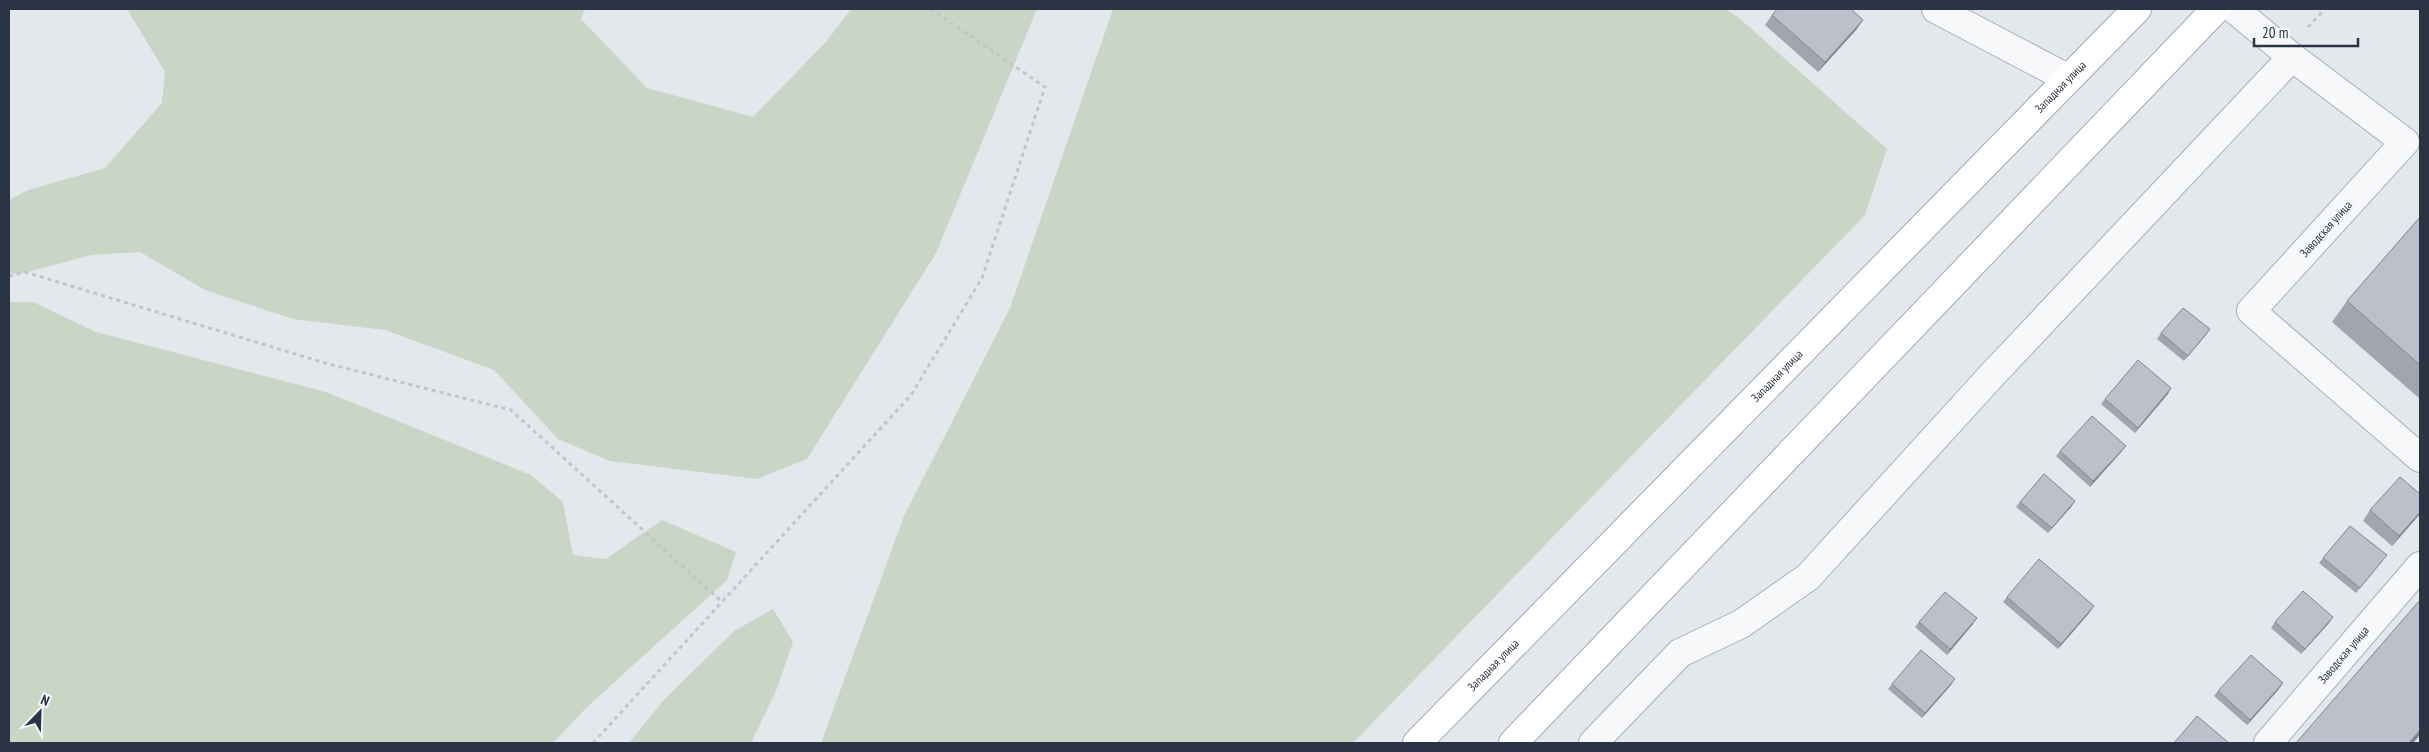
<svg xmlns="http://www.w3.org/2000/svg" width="2429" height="752" font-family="'PT Sans Narrow',sans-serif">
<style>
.green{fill:#c9d6c5}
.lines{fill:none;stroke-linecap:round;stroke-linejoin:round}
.minor-casing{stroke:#a9aeb7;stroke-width:30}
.major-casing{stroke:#a3abb8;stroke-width:30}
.path{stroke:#c2c5cb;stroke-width:3;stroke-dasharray:4 4;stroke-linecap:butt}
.minor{stroke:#f7f8fa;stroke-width:28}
.major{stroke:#fff;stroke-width:28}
.wall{fill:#a1a5ae}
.shaded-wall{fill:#83868d}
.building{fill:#bbc0ca;stroke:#83868d}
.labels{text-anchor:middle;stroke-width:5;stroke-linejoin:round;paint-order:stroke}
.street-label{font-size:12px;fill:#2b3445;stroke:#f4f6f9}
</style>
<rect width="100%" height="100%" fill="#e4e7ec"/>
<!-- green -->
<path class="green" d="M127,9H585L581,19L647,88L753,117L826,42L851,9H1037L936,253L807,459L757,479L610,461L558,439L494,370L385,330L293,319L205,290L140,252L91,255L20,274L9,273V200L28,190L105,168L162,103L165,72Z
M1113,9H1725L1739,18L1887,149L1865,215L1353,743H821L904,516L1010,308Z
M9,302H33L96,332L326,392L531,475L563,502L573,555L606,559L662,520L736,552L727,580L586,708L553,743H9Z
M773,609L793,642L776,691L751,743H629L663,701L734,631Z"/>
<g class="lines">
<defs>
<g id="minor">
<path d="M1936,9L2067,78"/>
<path d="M2234,9L2292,57L2405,142L2251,311L2420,458"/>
<path d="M1593,743L1680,653L1741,624L1808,577L1993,374L2292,57"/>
<path id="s1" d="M2268,743L2420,566"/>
</g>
<g id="major">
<path id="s2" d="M1417,743L2137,9"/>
<path d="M1513,743L2216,9"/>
</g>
</defs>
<!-- minor casing -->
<use href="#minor" class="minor-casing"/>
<!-- major casing -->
<use href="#major" class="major-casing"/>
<!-- path -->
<path class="path" d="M2308,27L2325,9
M9,276L25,272L325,363L511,410L722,602
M593,743L911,395L982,278L1045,87L931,9"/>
<!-- minor -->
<use href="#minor" class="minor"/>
<!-- major -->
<use href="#major" class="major"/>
</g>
<!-- wall -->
<path class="wall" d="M1772,15L1863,20L1856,30L1818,72L1765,25Z
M2420,217V399L2332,322L2347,301Z
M2210,329L2184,361L2157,339L2161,333Z
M2171,388L2135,433L2101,404L2105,399Z
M2060,451H2122L2090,487L2056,456Z
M2420,494V514L2392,546L2363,521L2370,510Z
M2020,502L2072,506L2048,533L2016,507Z
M2323,558L2383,560L2356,593L2319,563Z
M2007,597L2090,612L2058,649L2003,602Z
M1919,622L1973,624L1947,655L1915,627Z
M2275,622L2329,623L2301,654L2271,628Z
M1892,684L1951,685L1922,718L1888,689Z
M2279,689L2247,725L2214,696L2218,691Z"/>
<!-- shaded-wall -->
<path class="shaded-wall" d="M1863,20L1856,30L1818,72L1825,62Z
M2210,329L2206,335L2184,361L2188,356Z
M2171,388L2168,394L2135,433L2138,428Z
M2126,446L2122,451L2090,487L2093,481Z
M2075,501L2072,506L2048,533L2052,528Z
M2420,512V514L2392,546L2399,536Z
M2094,606L2090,612L2058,649L2061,644Z
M2333,617L2329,623L2301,654L2305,649Z
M1977,618L1973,624L1947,655L1950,649Z
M1955,679L1951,685L1922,718L1925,713Z
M2283,683L2279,689L2247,725L2250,720Z
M2420,730V735L2413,743H2409Z"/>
<!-- building -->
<path class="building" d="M1777,9H1851L1863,20L1825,62L1772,15Z
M2420,217V365L2347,301Z
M2183,308L2210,329L2188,356L2161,333Z
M2138,360L2171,388L2138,428L2105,399Z
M2092,416L2126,446L2093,481L2060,451Z
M2044,474L2075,501L2052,528L2020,502Z
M2400,477L2420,494V512L2399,536L2370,510Z
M2350,526L2387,555L2360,588L2323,558Z
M2039,559L2094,606L2061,644L2007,597Z
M2303,591L2333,617L2305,649L2275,622Z
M1945,592L1977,618L1950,649L1919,622Z
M2420,600V730L2409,743H2296Z
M1921,650L1955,679L1925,713L1892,684Z
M2251,655L2283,683L2250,720L2218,691Z
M2197,716L2229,743H2174Z"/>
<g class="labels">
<!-- street labels -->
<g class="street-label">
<text dy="4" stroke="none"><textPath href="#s2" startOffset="919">Западная улица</textPath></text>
<text transform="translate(2326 229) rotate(-48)" y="4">Заводская улица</text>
<text dy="4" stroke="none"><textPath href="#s2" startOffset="514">Западная улица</textPath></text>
<text dy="4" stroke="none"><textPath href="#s1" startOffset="116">Заводская улица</textPath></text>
<text dy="4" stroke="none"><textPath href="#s2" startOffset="109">Западная улица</textPath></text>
</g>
</g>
<!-- border -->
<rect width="2429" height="752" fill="none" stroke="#2b3445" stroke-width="20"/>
<!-- north arrow -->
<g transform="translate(40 712) rotate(23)" stroke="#f4f6f9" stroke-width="4" paint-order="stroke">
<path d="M0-4L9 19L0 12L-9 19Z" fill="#2b3445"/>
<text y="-8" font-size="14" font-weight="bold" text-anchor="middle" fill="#2b3445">N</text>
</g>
<!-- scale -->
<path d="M2254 38v8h104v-8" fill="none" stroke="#2b3445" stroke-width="2.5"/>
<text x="2262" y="38" font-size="15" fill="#2b3445" stroke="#f4f6f9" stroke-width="4" paint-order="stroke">20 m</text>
</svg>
